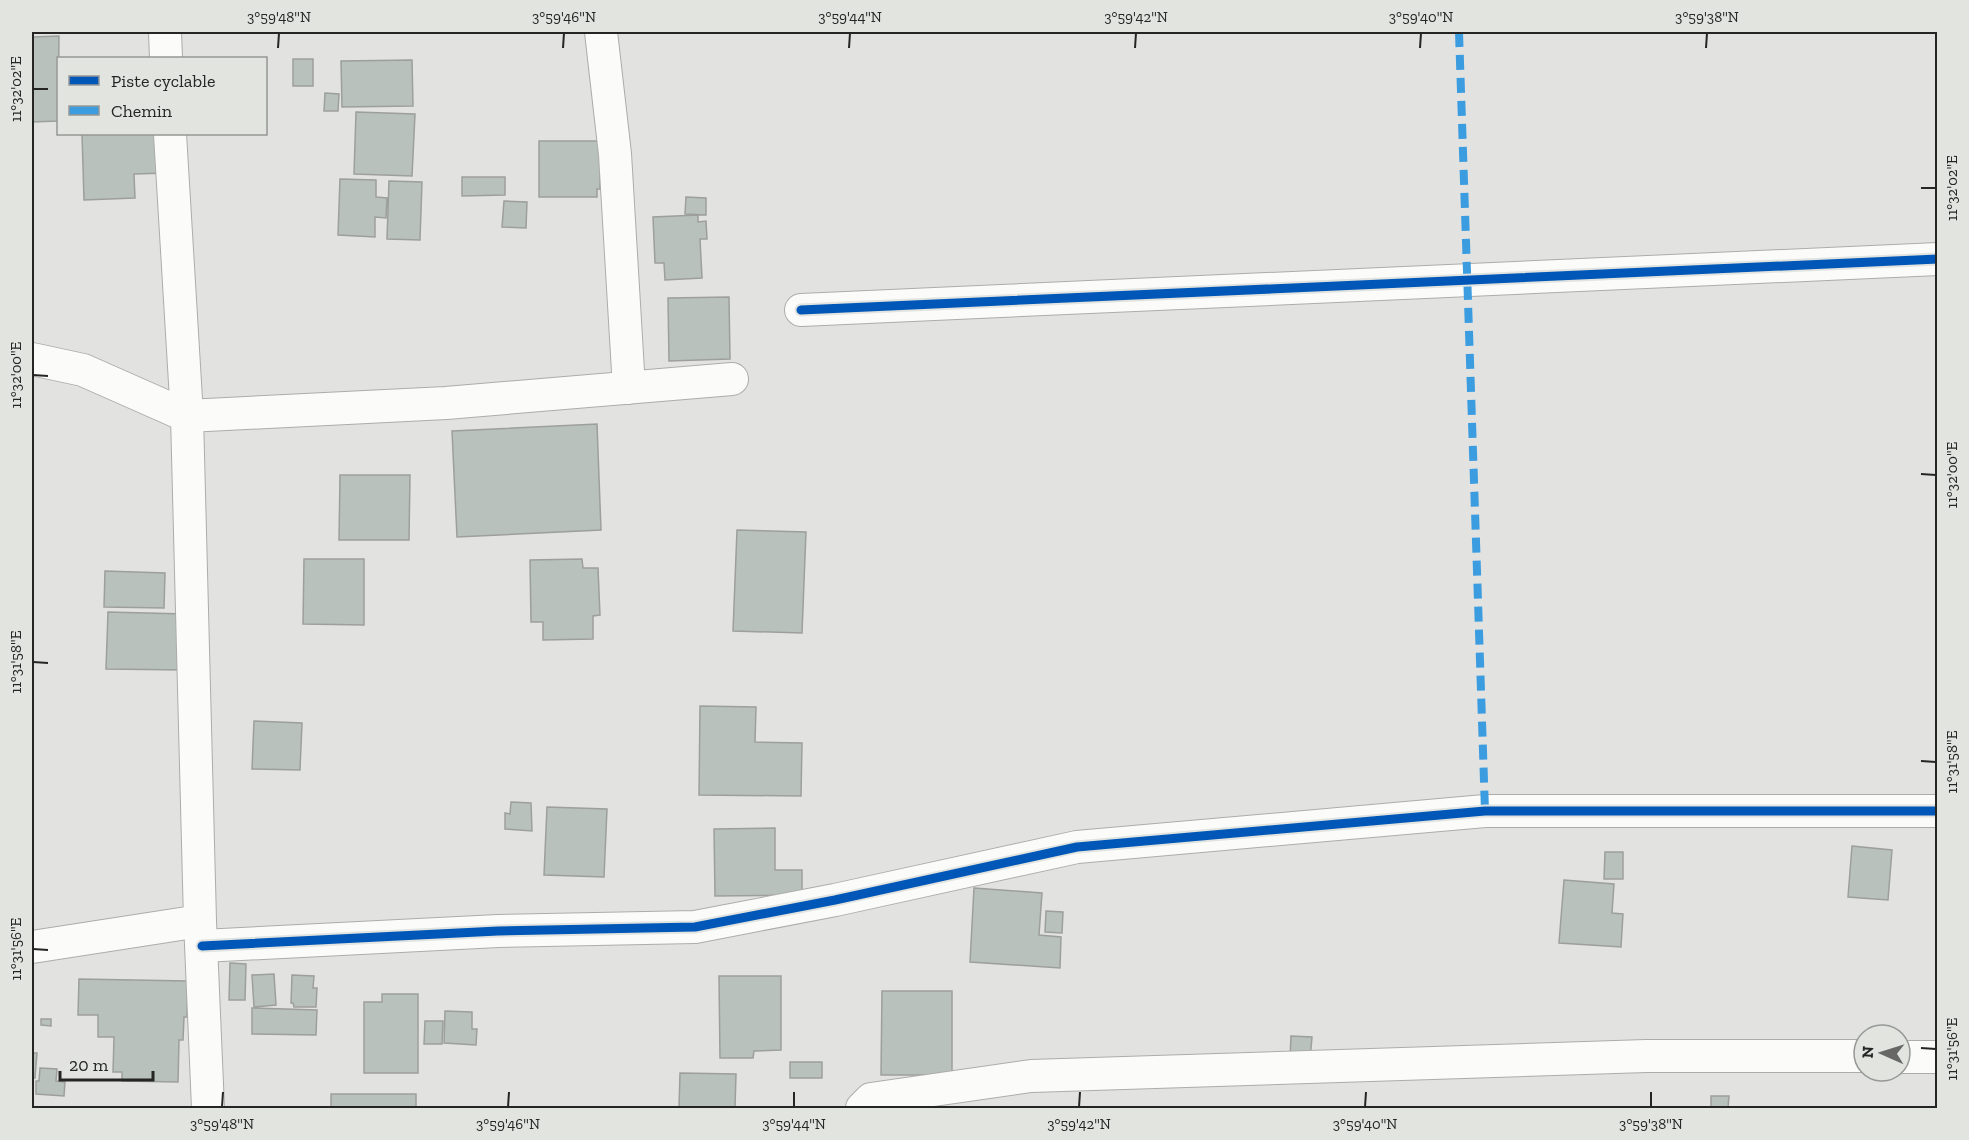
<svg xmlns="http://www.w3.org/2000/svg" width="1969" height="1140" font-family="'Zilla Slab',serif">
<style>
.building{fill:#b8c1bb;stroke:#9d9f9d;stroke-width:1.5}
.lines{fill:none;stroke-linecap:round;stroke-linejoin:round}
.minor-casing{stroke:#acadab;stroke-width:34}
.minor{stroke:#fbfbfa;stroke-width:32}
.quiet{stroke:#3c9ce0;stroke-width:8;stroke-dasharray:15 8;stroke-linecap:butt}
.cycleway-casing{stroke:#e2e4e0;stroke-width:13}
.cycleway{stroke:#0057b8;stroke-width:9}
.ticks{fill:none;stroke:#252624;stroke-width:2}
.neatline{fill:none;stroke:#252624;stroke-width:2}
.ticks-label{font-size:15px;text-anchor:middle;fill:#252624}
</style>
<rect width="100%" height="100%" fill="#e2e3e1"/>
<!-- building -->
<path class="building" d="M59,36L58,121L32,122V37Z
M293,59H313V86H293Z
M412,60L413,106L342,107L341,61Z
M325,93L339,94L338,111H324Z
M356,112L415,114L412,176L354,174Z
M82,134H165L167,173L134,174L135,198L84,200Z
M539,141H605V172L600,171V189H597V197H539Z
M462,177H505V195L462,196Z
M340,179L376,180V197L387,198L386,218L375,217V237L338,235Z
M389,181L422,182L420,240L387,239Z
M686,197L706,198V215L685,214Z
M504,201L527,202L526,228L502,227Z
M698,215V222L706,221L707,239H700L702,278L665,280L664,263H655L653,217Z
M729,297L730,359L669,361L668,298Z
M597,424L601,530L457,537L452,431Z
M340,475H410L409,540H339Z
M737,530L806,532L802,633L733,631Z
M304,559H364V625L303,624Z
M582,559L583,568H598L600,615L593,616V639L543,640V622H531L530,560Z
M105,571L165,573L164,608L104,607Z
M108,612L185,614L184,670L106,669Z
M700,706L756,707L755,742L802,743L801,796L699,795Z
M254,721L302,723L300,770L252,769Z
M511,802L531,803L532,831L505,829V813L510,814Z
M547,807L607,809L604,877L544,875Z
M775,828V870H802V895L715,896L714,829Z
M1852,846L1892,850L1888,900L1848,897Z
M1605,852H1623V879H1604Z
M1564,880L1614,884L1612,913L1623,914L1621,947L1559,943Z
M974,888L1042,893L1039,935L1061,937L1060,968L970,962Z
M1046,911L1063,912L1062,933L1045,932Z
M230,963L246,964L245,1000H229Z
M274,974L276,1005L254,1007L252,975Z
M292,975L314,976L313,988H317L316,1007H294L293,1003H291Z
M719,976H781V1050L754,1051L753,1058H720Z
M79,979L188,981L187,1017H184L183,1040H179L178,1082L122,1081V1072H113L114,1037H98V1015H78Z
M882,991H952V1075H881Z
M382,994H418V1073H364V1002H382Z
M252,1008L317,1010L316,1035L252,1034Z
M445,1011L472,1012V1029H477L476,1045L444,1043Z
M41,1019H51V1026L41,1025Z
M425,1021H443L442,1044H424Z
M1291,1036L1312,1037L1310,1060L1290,1058Z
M32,1053H37L35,1078H32Z
M790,1062H822V1078H790Z
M40,1068L57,1069L56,1081L65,1082L64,1096L36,1094V1081H39Z
M680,1073L736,1074L735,1108H679Z
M331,1094H416V1108H331Z
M1711,1096H1729L1728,1108H1711Z"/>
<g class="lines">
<defs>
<path id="minor" d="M165,32L166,58
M601,32L615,154L629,388
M170,134L187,416L200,921L208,1108
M801,310L1938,259
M32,359L83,370L187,416L446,403L732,379
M202,946L498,931L695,927L835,900L1077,847L1485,811H1938
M32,947L200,921
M1900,1057H1938
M862,1108L871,1099L1031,1076L1646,1056H1864"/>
</defs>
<!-- minor casing -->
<use href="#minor" class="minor-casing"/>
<!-- minor -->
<use href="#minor" class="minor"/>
<!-- quiet -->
<path class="quiet" d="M1459,32L1485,811"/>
<defs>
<path id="cycleway" d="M801,310L1938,259
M202,946L498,931L695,927L835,900L1077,847L1485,811H1938"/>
</defs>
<!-- cycleway casing -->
<use href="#cycleway" class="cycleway-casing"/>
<!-- cycleway -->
<use href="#cycleway" class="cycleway"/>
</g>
<!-- ticks -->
<path class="ticks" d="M278,48L279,33M563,48L564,33M849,48L850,33M1135,48L1136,33M1420,48L1421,33M1706,48L1707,33M33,89H48M1921,188H1936M33,375L48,376M1921,474L1936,475M33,662L48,663M1921,761L1936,762M33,949L48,950M1921,1048L1936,1049M222,1107L223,1092M508,1107L509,1092M794,1107V1092M1079,1107L1080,1092M1365,1107L1366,1092M1651,1107V1092"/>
<!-- border -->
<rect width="1969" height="1140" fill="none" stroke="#e2e4e0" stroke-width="66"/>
<!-- legend -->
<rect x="57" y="57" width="210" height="78" fill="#e2e4e0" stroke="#969895" stroke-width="1.5"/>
<rect x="69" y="76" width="30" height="9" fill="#0057b8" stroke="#969895" stroke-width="1.5"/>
<text x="111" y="87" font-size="18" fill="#252624">Piste cyclable</text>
<rect x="69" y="106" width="30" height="9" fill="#3c9ce0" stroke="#969895" stroke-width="1.5"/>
<text x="111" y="117" font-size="18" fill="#252624">Chemin</text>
<!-- north arrow -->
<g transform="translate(1882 1053) rotate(273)"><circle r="28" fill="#e2e4e0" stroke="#969895" stroke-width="1.5"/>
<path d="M0-4.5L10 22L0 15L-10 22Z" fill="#676866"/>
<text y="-9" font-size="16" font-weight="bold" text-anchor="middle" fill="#252624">N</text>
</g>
<!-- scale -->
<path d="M60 1071v9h93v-9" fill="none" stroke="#252624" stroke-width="3"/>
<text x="69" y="1071" font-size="18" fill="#252624" stroke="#e2e4e0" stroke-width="4.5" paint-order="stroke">20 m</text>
<rect x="33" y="33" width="1903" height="1074" class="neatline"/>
<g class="ticks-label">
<text x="279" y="22">3°59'48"N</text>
<text x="564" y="22">3°59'46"N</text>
<text x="850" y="22">3°59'44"N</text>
<text x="1136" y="22">3°59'42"N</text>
<text x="1421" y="22">3°59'40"N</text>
<text x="1707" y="22">3°59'38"N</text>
<text transform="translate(16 89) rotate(-90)" y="5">11°32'02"E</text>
<text transform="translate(1952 188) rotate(-90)" y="5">11°32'02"E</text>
<text transform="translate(16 375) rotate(-90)" y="5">11°32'00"E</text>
<text transform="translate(1952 475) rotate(-90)" y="5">11°32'00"E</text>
<text transform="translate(16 662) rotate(-90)" y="5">11°31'58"E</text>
<text transform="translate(1952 762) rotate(-90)" y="5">11°31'58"E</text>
<text transform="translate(16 949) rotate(-90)" y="5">11°31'56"E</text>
<text transform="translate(1952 1049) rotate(-90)" y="5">11°31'56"E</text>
<text x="222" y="1129">3°59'48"N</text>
<text x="508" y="1129">3°59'46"N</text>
<text x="794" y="1129">3°59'44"N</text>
<text x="1079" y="1129">3°59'42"N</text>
<text x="1365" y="1129">3°59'40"N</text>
<text x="1651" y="1129">3°59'38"N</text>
</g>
</svg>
